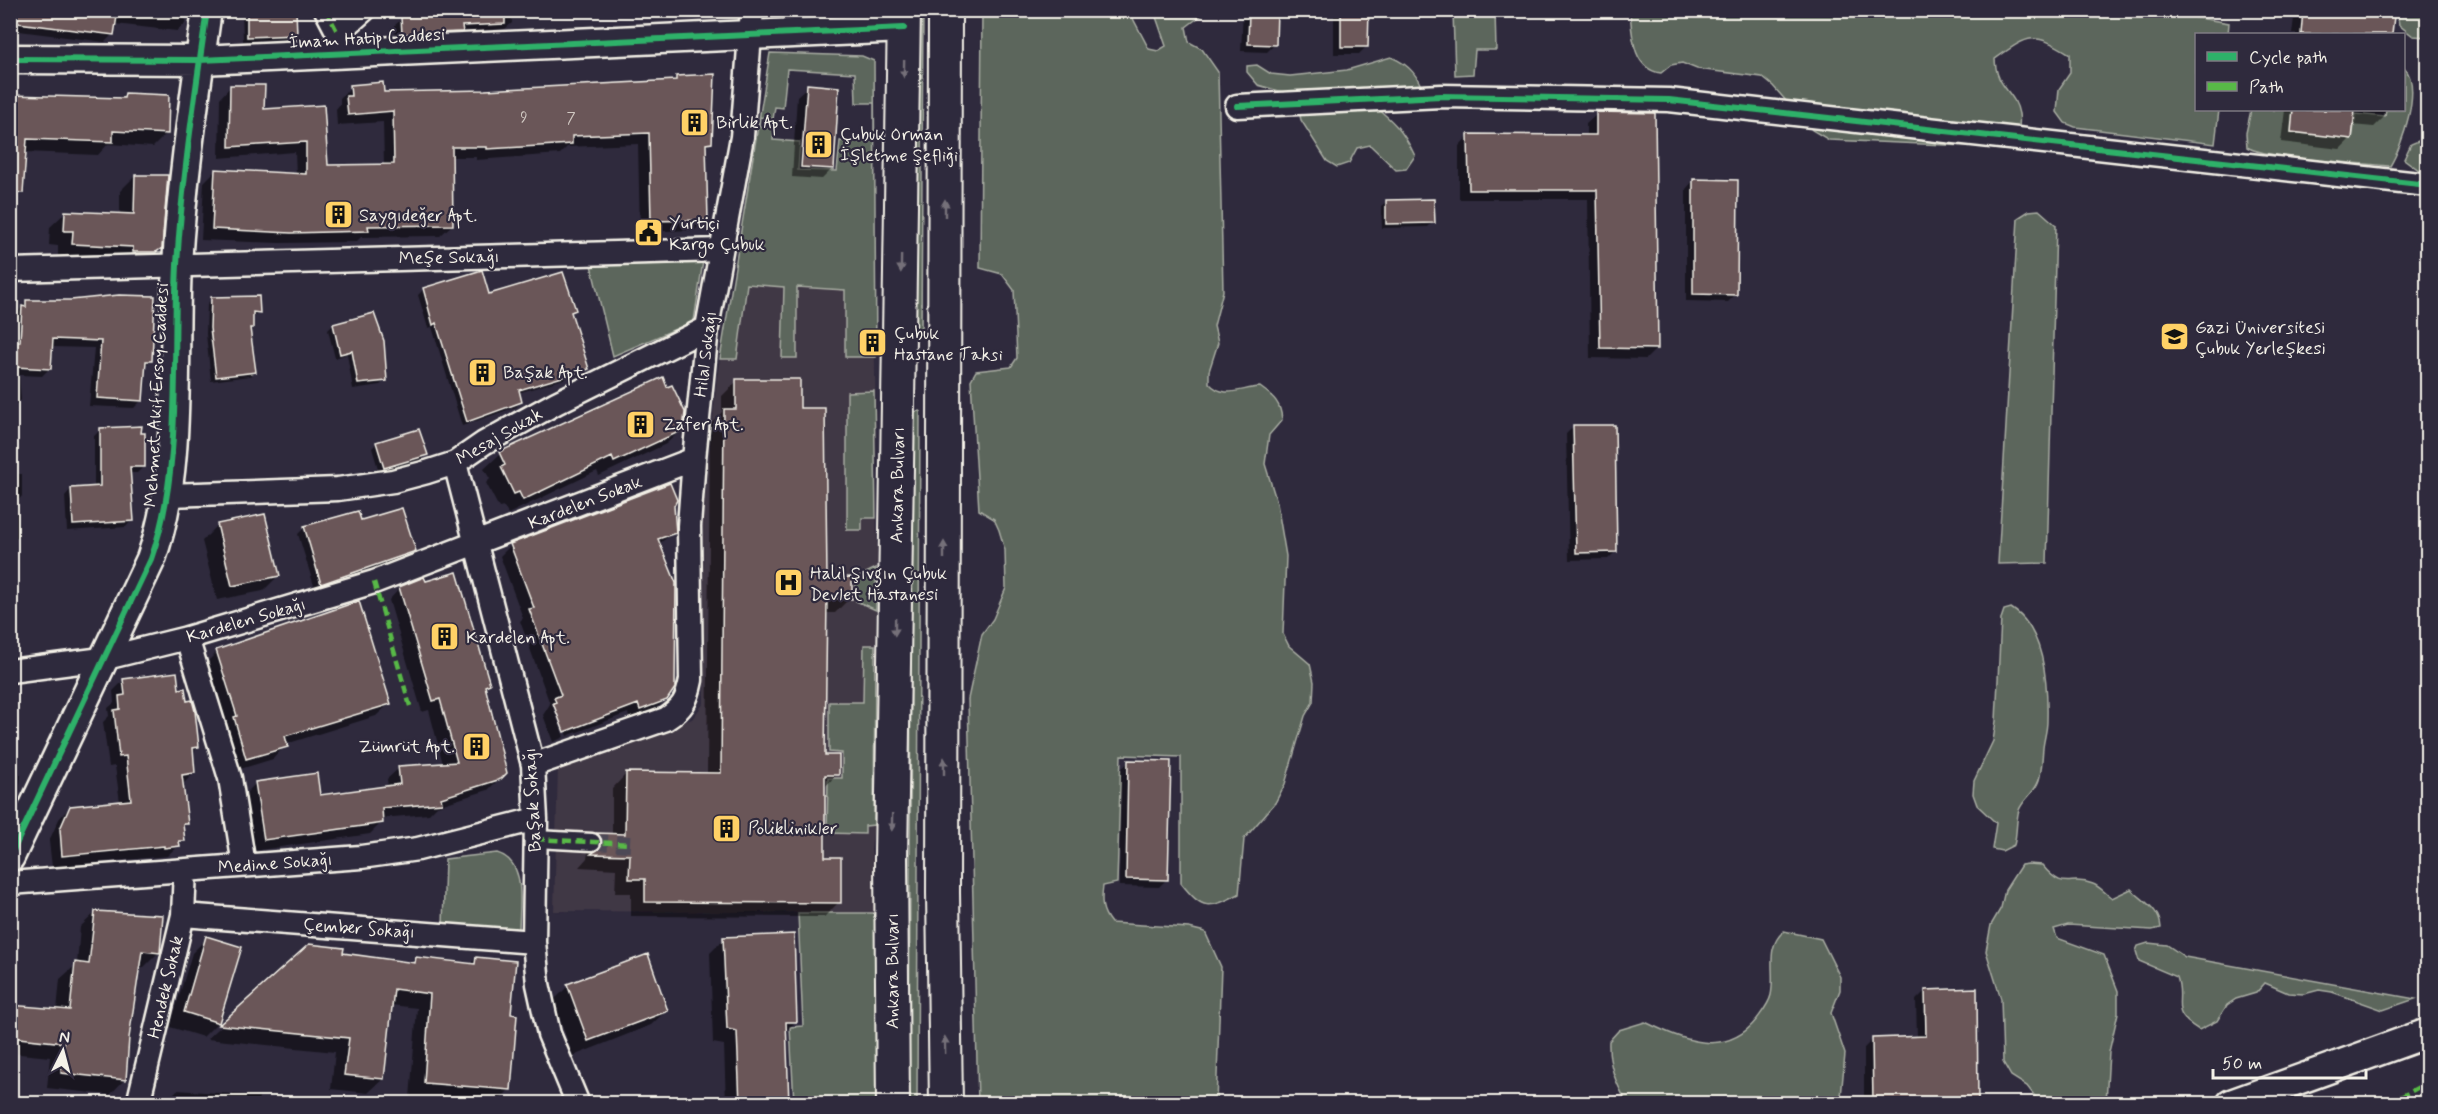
<svg xmlns="http://www.w3.org/2000/svg" width="2438" height="1114" font-family="Mynerve,sans-serif">
<style>
.built{fill:#413745}
.green{fill:#5b665b;stroke:#a8aca2;stroke-width:1.5;fill-rule:evenodd}
.shadow{fill:#0007}
.building{fill:#6b5659;stroke:#f4f1e8;stroke-width:1.5}
.lines{fill:none;stroke-linecap:round;stroke-linejoin:round}
.pedestrian-tunnel{stroke:#4d4857;stroke-width:16;stroke-dasharray:16 8;stroke-linecap:butt}
.pedestrian-casing{stroke:#f4f1e8;stroke-width:21}
.minor-casing{stroke:#f4f1e8;stroke-width:27}
.tertiary-casing{stroke:#f4f1e8;stroke-width:33}
.secondary-casing{stroke:#f4f1e8;stroke-width:36}
.pedestrian{stroke:#2f2a3d;stroke-width:16}
.minor{stroke:#2f2a3d;stroke-width:22}
.tertiary{stroke:#2f2a3d;stroke-width:28}
.secondary{stroke:#2f2a3d;stroke-width:32}
.quiet{stroke:#58b947;stroke-width:4.5;stroke-dasharray:9 4.5;stroke-linecap:butt}
.cycleway-casing{stroke:#2f2a3d;stroke-width:10}
.cycleway{stroke:#2db169;stroke-width:6}
.oneway{fill:#747079}
.labels{text-anchor:middle;stroke-width:4.5;stroke-linejoin:round;paint-order:stroke}
.number-label{font-size:15px;fill:#d2cac4}
.street-label{font-size:18px;fill:#f4f1e8;stroke:#2f2a3d}
.poi-label{font-size:18px;fill:#f4f1e8;stroke:#2f2a3d;text-anchor:start}
</style>
<rect width="100%" height="100%" fill="#2f2a3d"/>
<filter id="ink" filterUnits="userSpaceOnUse"><feTurbulence type="fractalNoise" baseFrequency=".0167" numOctaves="2"/><feDisplacementMap in="SourceGraphic" scale="12" xChannelSelector="R" yChannelSelector="G"/><feConvolveMatrix kernelMatrix="1 2 1 2 8 2 1 2 1" color-interpolation-filters="sRGB"/></filter>
<g filter="url(#ink)">
<!-- built -->
<path class="built" d="M735,270L874,284L877,550L874,825L871,850L876,877L875,913L554,911L558,767L692,719L704,703L703,516L717,377Z"/>
<!-- green -->
<path class="green" d="M923,10L921,334H915L917,11Z
M2151,10L2229,23L2228,34H2196V110H2219L2215,144L2075,127L2065,123L2057,112L2059,89L2070,73V54C2033,31 2029,35 1995,59C1996,89 2015,90 2019,114C2021,124 2017,138 2016,148L1829,140L1812,130L1773,86L1762,77L1697,69L1682,63L1671,65L1661,73C1632,69 1632,34 1630,11Z
M982,11H1129L1149,49L1158,51L1166,46L1154,11H1207L1186,27L1189,42L1202,49L1218,72L1223,291L1214,326L1218,343L1209,371V383C1224,400 1241,388 1260,387C1274,397 1281,403 1282,420L1269,435L1265,464L1277,503L1286,556L1283,634L1289,646L1310,664L1314,682L1313,702L1305,716L1285,784L1275,803L1244,839L1239,894C1209,909 1203,911 1181,883V757L1121,755L1117,883L1103,886C1101,901 1101,911 1111,923L1189,928L1205,932L1221,967L1216,1103H978L968,699L982,634L993,619L1006,588L1005,550L999,530L994,519L979,510L971,380L976,371L1011,367L1017,358L1014,290L1002,274L980,268Z
M1453,11H1495L1496,50H1475L1473,74L1455,75Z
M2397,11H2427V37L2413,36L2399,25Z
M770,53L862,56L874,61L876,357H845V290L797,287V358H782L784,287L747,284L737,359H720ZM787,69L855,73L856,103H874V141H840L837,171L798,170L800,142L773,140L774,129L759,126L760,117L773,119L775,107L783,108Z
M1391,57C1408,64 1421,77 1423,96L1371,103C1393,121 1403,130 1415,156L1406,169L1396,170L1370,145L1357,148L1349,163L1337,167L1327,161L1301,120L1296,99L1290,94L1258,85L1247,72V66L1257,65L1271,74L1290,76L1347,70Z
M2404,68C2423,85 2402,147 2390,166C2362,163 2266,159 2247,147L2246,133L2251,110H2292L2291,132L2352,139L2356,114L2385,117L2386,110H2404Z
M2423,139L2427,140V176L2404,159L2411,144Z
M2039,210L2056,225L2047,563L1998,564L2018,218L2029,211Z
M703,261L694,321L613,356L591,265Z
M874,391L876,518H862V530H847V392Z
M920,411L917,1103L909,1104L912,412Z
M876,568V610L856,601V578Z
M2011,608C2045,629 2048,684 2047,721C2047,730 2044,739 2043,748C2042,758 2042,770 2039,780C2035,793 2024,798 2019,810C2016,818 2017,835 2014,845L2002,851L1992,849L1996,823L1977,805L1973,794L1974,781L1993,741L1996,721L2001,619L2004,610Z
M864,645H875L874,825L865,826V834L827,833L828,778H842V753L829,752V702H863Z
M497,853C528,862 519,905 519,931L443,926L445,859Z
M2028,864L2042,865C2066,894 2068,874 2093,884C2099,886 2106,894 2112,898L2131,889C2144,902 2160,909 2161,928L2152,930L2068,925L2054,929L2057,938L2104,955L2118,991V1013L2109,1052L2106,1103H2040L2027,1086L2011,1076L2003,1062L2001,999L1986,951L1991,925L2001,908L2005,890L2021,865Z
M798,913H875L876,1103H794L790,1027L803,1026Z
M1784,931L1821,939L1840,977V990L1831,1013L1845,1054L1841,1097L1843,1103H1627C1616,1083 1608,1065 1609,1041L1619,1030L1645,1022C1683,1040 1726,1059 1757,1019C1762,1012 1769,1004 1771,995C1776,972 1764,948 1784,931Z
M2148,943L2167,945L2185,957L2415,999L2383,1010L2332,992L2319,990L2304,994L2288,993L2265,983L2256,993L2236,999L2227,1005L2217,1021L2199,1030C2167,1011 2186,1003 2177,977L2139,961L2136,951L2138,946Z"/>
<!-- shadow -->
<path class="shadow" d="M10,10H186L185,24L177,31L115,24L113,34L105,42L19,31L18,37L10,45Z
M242,10H294L295,34L290,39L243,41Z
M412,10H511L512,23L505,29L461,32L455,38L396,40L395,25Z
M1243,10H1276L1274,45L1267,52L1241,51Z
M1334,10H1367V46L1359,54H1334Z
M2295,10H2362L2392,17L2391,34H2292Z
M676,77L710,143L705,148L706,219L695,230L640,232L638,144L567,147L560,154L476,160V157H451L452,225L440,236L361,237L356,242L279,243L201,240L204,182L215,171L296,175L295,152L219,158L220,98L231,86L263,110L323,106L326,166L384,165L383,122L337,125L336,109L340,104V98L351,87L383,93L485,92L671,82Z
M808,86L832,169L822,179L792,177L797,96Z
M125,94L167,133L153,147L108,144L98,155L24,152L22,188L10,200V97L120,100Z
M2285,110H2385L2384,117L2374,127L2352,125L2351,138L2340,149L2281,142Z
M1597,114L1656,349L1646,359L1590,358L1588,199H1459V146L1469,135L1586,136V124Z
M135,176L160,247L145,263L58,258V246L49,245L50,227L66,212L120,215V191Z
M1693,181L1736,294L1728,302L1686,301V189Z
M1386,202L1433,222L1428,227L1382,228L1381,206Z
M481,272L488,295L574,310L570,314L587,368L583,373L518,393L521,402L516,407L462,426L432,327L428,328L418,295L423,290Z
M153,297L151,360L144,367L142,400L134,408L89,406L94,348L51,347L50,368L42,376L19,375L21,400L16,404L10,405V349L13,346L15,316L26,301Z
M212,299L258,312L252,317V328L249,331L255,372L250,376L211,381L206,334L207,304Z
M333,325L385,380L380,385L353,389L347,354L335,358L328,330Z
M662,379L682,429L666,444L599,476L597,471L508,514L504,507L499,508L486,483L490,479L484,469L500,454Z
M737,381L798,410L826,579L850,598L835,613H825L824,757L837,774L824,788V859L839,902L824,917L631,916V893H615L616,869L579,867L587,858L588,853L584,849L598,835H612V789L626,774H707L710,425L722,412V396Z
M1573,427L1615,552L1608,559L1569,560L1566,434Z
M101,429L144,466L137,473H129L132,520L126,527L67,531L65,496L71,489L94,488V436Z
M377,443L426,455L421,460L379,472L372,448Z
M10,464H15L16,474H22V496L17,502L19,537L10,542Z
M669,485L674,532L659,544L666,699L655,710L629,719L628,713L567,736L554,702L552,704L564,737L553,742L543,715L550,704L520,621L523,618L500,556L510,546Z
M264,516L278,576L263,591L217,600L202,541L217,526Z
M360,522L415,551L408,558L315,589L298,534L305,527Z
M400,588L489,684L484,688L505,773L488,790L437,806L429,814L381,818L382,822L370,834L253,851L244,795L256,783L319,796L388,787L387,779L399,768L443,764L429,710L422,712L389,600Z
M217,652L389,704L376,716L286,744L273,759L234,771L204,665Z
M124,680L178,690L198,747L192,753L194,773L183,784L186,823L182,828L184,840L167,856L52,867L49,841L59,819L70,807L120,802L115,766L109,767L103,722L109,716L108,708L114,703L113,691Z
M1129,762L1167,879L1159,887L1119,886L1121,769Z
M10,774L21,775L19,796L10,811Z
M96,912L159,952L144,967H139L125,1079L110,1095L47,1088L50,1057L10,1053V1007L57,1010L60,979L77,964L80,927Z
M207,938L218,1022L203,1037L170,1027L192,953Z
M724,939L796,1021L785,1032L788,1104H726L724,1045L713,1043L710,953Z
M310,946L341,955L411,964L416,959L469,965L476,958L509,1016L510,1089L495,1104L410,1098L417,1008L391,1005L383,1079L368,1093L331,1089L335,1052L207,1039Z
M568,986L667,1010L651,1025L573,1056L553,1001Z
M1925,991L1977,1104H1864V1048L1873,1039L1917,1038L1916,1000Z
M177,1090L259,1096L258,1104H164Z"/>
<!-- building -->
<path class="building" d="M10,10H118L114,35L10,22Z
M247,10H296L297,35L247,37Z
M410,10H505V24L462,26L463,32L402,34L401,17Z
M1249,10H1277L1276,45L1248,44Z
M1341,10H1369L1368,47H1341Z
M2303,10H2364L2394,16L2392,34H2301Z
M715,74L712,143L706,144L708,220L651,221L649,133L572,136V144L487,149V147H452L453,225L368,226L369,231L291,233L212,229L215,169L306,174V142L229,147L230,85H265L264,109L324,105L328,165L394,164L393,111L348,115L346,96H351L350,85L383,82L384,92L485,90L676,80V76Z
M807,84L839,87L834,169L801,167Z
M125,93L169,95L168,134L113,131V142L27,139L23,193L10,192V95L124,98Z
M2293,110H2355L2352,139L2291,132Z
M1596,112L1655,113L1658,349L1600,348L1597,190H1469L1468,134L1596,135Z
M135,175H168L162,248L156,252H133V247L72,244L73,231H64L65,211L134,214Z
M1693,179L1738,180L1737,295L1693,294Z
M1434,199L1435,223L1386,224V200Z
M482,270L489,294L563,272L576,310L571,312L589,369L519,390L522,402L467,422L436,323L433,325L423,288Z
M119,295L155,296L152,361H146L143,401L97,398L101,341L53,339L51,369L15,367L16,342H20L22,306L26,307V300H71Z
M259,296L260,313L253,312V328H250L256,372L216,377L210,328L211,297Z
M374,313L384,341L387,381L358,384L352,351L340,354L333,324Z
M663,377L667,387L672,385L685,412L683,430L614,462L612,457L523,500L519,492L514,494L501,467L505,465L499,452Z
M736,379H800V408H825L827,578L852,577V599L827,598L825,755H839V775H825V857H841V903L645,902V879H629L630,855L591,854L600,848L602,843L597,833L625,834L626,772L721,773L724,409H736Z
M1573,425H1615L1617,552L1576,553Z
M142,426L141,433H145V467H130L134,521L73,525L71,488L100,486V428Z
M419,429L428,455L384,468L376,442Z
M670,483L677,500L674,506L676,533L658,539L676,583L675,688L667,700L640,710L638,704L564,732L553,703L556,702L554,698L561,695L529,609L534,608L510,544Z
M402,508L416,551L321,584L304,526L358,511L361,520Z
M265,514L280,576L232,586L217,524Z
M457,572L490,684L485,686L507,773L501,779L441,798L442,803L382,808L383,823L264,840L255,782L317,773L320,795L400,784L398,766L457,762L440,699L433,701L399,587L424,577L426,581Z
M359,601L391,704L285,736L288,747L246,759L234,717L237,716L216,650Z
M177,672L179,689L185,688L187,701L192,700L195,711L199,747L193,748L195,773L182,775L188,824H183L185,841H179L180,846L164,848V846L62,856L60,829L70,806L131,800L126,756L119,757L114,710L120,709L119,696L125,695L123,679Z
M1128,760L1171,761L1168,880L1126,879Z
M95,911L163,915L160,953L142,951L129,1038L126,1080L61,1073L64,1043L10,1037V1005L70,1010L75,962L89,964Z
M794,934L797,1022H786L789,1104H740L737,1031L727,1029L723,937Z
M206,936L242,947L219,1023L184,1012Z
M309,944L344,948L343,953L415,963L416,957L475,964L476,957L516,961L511,1014L517,1015L511,1090L424,1083L430,994L394,989L384,1079L344,1075L349,1038L219,1025Z
M648,954L668,1011L588,1041L567,984Z
M1977,988L1978,1104H1873L1872,1038L1926,1036L1925,990Z"/>
<g class="lines">
<!-- pedestrian-tunnel -->
<path class="pedestrian-tunnel" d="M592,842L630,844"/>
<defs>
<path id="pedestrian" d="M536,839L592,842"/>
<path id="minor" d="M326,10L338,33
M338,54V33L364,10
M1237,106L1441,96L1669,100L2428,185
M10,270L721,250
M455,463L533,765L536,819L534,942L538,984L549,1034L578,1104
M169,495L338,489L393,481L427,472L455,463L484,443L556,403L707,328
M187,638L230,778L244,865
M10,671L102,659L187,638L374,582L694,459
M533,765L666,719C683,708 687,700 691,680L689,526L694,459L707,328L742,137L752,10
M10,883L361,857L418,849L536,819
M183,915L534,942
M138,1104L183,915L185,870"/>
<path id="tertiary" d="M10,59L200,60L904,28
M10,857L151,559C183,469 172,360 177,265C182,179 195,95 207,10
M2231,1104L2428,1033"/>
<path id="secondary" d="M945,10L943,893L946,1104
M893,1104L891,859L904,10"/>
</defs>
<!-- pedestrian casing -->
<use href="#pedestrian" class="pedestrian-casing"/>
<!-- minor casing -->
<use href="#minor" class="minor-casing"/>
<!-- tertiary casing -->
<use href="#tertiary" class="tertiary-casing"/>
<!-- secondary casing -->
<use href="#secondary" class="secondary-casing"/>
<!-- pedestrian -->
<use href="#pedestrian" class="pedestrian"/>
<!-- minor -->
<use href="#minor" class="minor"/>
<!-- tertiary -->
<use href="#tertiary" class="tertiary"/>
<!-- secondary -->
<use href="#secondary" class="secondary"/>
<!-- quiet -->
<path class="quiet" d="M326,10L338,33
M374,582L410,706
M536,839L630,844
M2388,1104L2428,1082"/>
<defs>
<path id="cycleway" d="M10,59L200,60L904,28
M1237,106L1441,96L1669,100L2428,185
M10,857L151,559C183,469 172,360 177,265C182,179 195,95 207,10"/>
</defs>
<!-- cycleway casing -->
<use href="#cycleway" class="cycleway-casing"/>
<!-- cycleway -->
<use href="#cycleway" class="cycleway"/>
</g>
<!-- one-way arrows -->
<defs><path id="oneway-solid" d="M-6-.8H1V-3.2L6.5 0L1 3.2V.8H-6Z" transform="scale(1.5)"/></defs>
<g class="oneway">
<use href="#oneway-solid" transform="translate(904 69) rotate(91)"/>
<use href="#oneway-solid" transform="translate(945 208) rotate(-90)"/>
<use href="#oneway-solid" transform="translate(901 264) rotate(91)"/>
<use href="#oneway-solid" transform="translate(944 550) rotate(-90)"/>
<use href="#oneway-solid" transform="translate(895 627) rotate(91)"/>
<use href="#oneway-solid" transform="translate(944 766) rotate(-90)"/>
<use href="#oneway-solid" transform="translate(892 822) rotate(91)"/>
<use href="#oneway-solid" transform="translate(945 1045) rotate(-91)"/>
</g>
</g>
<!-- icons -->
<defs>
<symbol id="building-square" viewBox="-11 -11 22 22"><rect x="-9" y="-9" width="18" height="18" rx="4" fill="#ffd166" stroke="#2f2a3d"/><path d="M-4-6H4V6H1V3H-1V6H-4ZM-2.5-4.3h1.7v1.8h-1.7ZM.8-4.3h1.7v1.8H.8ZM-2.5-1h1.7V.8h-1.7ZM.8-1h1.7V.8H.8Z" fill="#111"/></symbol>
<symbol id="civic-square" viewBox="-11 -11 22 22"><rect x="-9" y="-9" width="18" height="18" rx="4" fill="#ffd166" stroke="#2f2a3d"/><path d="M-.6-6.5H3V-4.5H.6V-3L4-1V1h2V6H-6V1h2V-1L-.6-3ZM-1.2 2.5V6h2.4V2.5Z" fill="#111"/></symbol>
<symbol id="school-square" viewBox="-11 -11 22 22"><rect x="-9" y="-9" width="18" height="18" rx="4" fill="#ffd166" stroke="#2f2a3d"/><path d="M0-5L7-2L0 1L-7-2ZM-4 1L0 2.5L4 1V4Q0 6-4 4Z" fill="#111"/></symbol>
<symbol id="hospital-square" viewBox="-11 -11 22 22"><rect x="-9" y="-9" width="18" height="18" rx="4" fill="#ffd166" stroke="#2f2a3d"/><path d="M-5-5h3v3.5h4V-5h3V5h-3V1.5h-4V5h-3Z" fill="#111"/></symbol>
</defs>
<g fill-rule="evenodd">
<use href="#building-square" x="678" y="106" width="33" height="33"/>
<use href="#building-square" x="802" y="128" width="33" height="33"/>
<use href="#building-square" x="322" y="198" width="33" height="33"/>
<use href="#civic-square" x="632" y="216" width="33" height="33"/>
<use href="#school-square" x="2158" y="320" width="33" height="33"/>
<use href="#building-square" x="856" y="326" width="33" height="33"/>
<use href="#building-square" x="466" y="356" width="33" height="33"/>
<use href="#building-square" x="624" y="408" width="33" height="33"/>
<use href="#hospital-square" x="772" y="566" width="33" height="33"/>
<use href="#building-square" x="428" y="620" width="33" height="33"/>
<use href="#building-square" x="460" y="730" width="33" height="33"/>
<use href="#building-square" x="710" y="812" width="33" height="33"/>
</g>
<g class="labels">
<!-- number labels -->
<g class="number-label">
<text x="524" y="122">9</text>
<text x="571" y="123">7</text>
</g>
<!-- street labels -->
<g class="street-label">
<text transform="translate(367 38) rotate(-3)" y="6">İmam Hatip Caddesi</text>
<text transform="translate(449 257) rotate(-1)" y="6">Meşe Sokağı</text>
<text transform="translate(705 354) rotate(-83)" y="6">Hilal Sokağı</text>
<text transform="translate(156 395) rotate(-87)" y="6">Mehmet Akif Ersoy Caddesi</text>
<text transform="translate(499 436) rotate(-30)" y="6">Mesaj Sokak</text>
<text transform="translate(897 485) rotate(-89)" y="6">Ankara Bulvarı</text>
<text transform="translate(585 502) rotate(-21)" y="6">Kardelen Sokak</text>
<text transform="translate(246 620) rotate(-16)" y="6">Kardelen Sokağı</text>
<text transform="translate(532 800) rotate(-93)" y="6">Başak Sokağı</text>
<text transform="translate(275 863) rotate(-4)" y="6">Medine Sokağı</text>
<text transform="translate(359 928) rotate(4)" y="6">Çember Sokağı</text>
<text transform="translate(892 971) rotate(-90)" y="6">Ankara Bulvarı</text>
<text transform="translate(165 987) rotate(-77)" y="6">Hendek Sokak</text>
</g>
<!-- poi labels -->
<g class="poi-label">
<text x="716" y="128">Birlik Apt.</text>
<text x="840" y="140">Çubuk Orman<tspan x="840" dy="21">İşletme Şefliği</tspan></text>
<text x="359" y="221">Saygıdeğer Apt.</text>
<text x="669" y="229">Yurtiçi<tspan x="669" dy="21">Kargo Çubuk</tspan></text>
<text x="2195" y="333">Gazi Üniversitesi<tspan x="2195" dy="21">Çubuk Yerleşkesi</tspan></text>
<text x="894" y="339">Çubuk<tspan x="894" dy="21">Hastane Taksi</tspan></text>
<text x="503" y="378">Başak Apt.</text>
<text x="662" y="430">Zafer Apt.</text>
<text x="810" y="579">Halil Şıvgın Çubuk<tspan x="810" dy="21">Devlet Hastanesi</tspan></text>
<text x="466" y="643">Kardelen Apt.</text>
<text x="455" y="752" text-anchor="end">Zümrüt Apt.</text>
<text x="748" y="834">Poliklinikler</text>
</g>
</g>
<!-- margin -->
<rect width="2438" height="1114" fill="none" stroke="#2f2a3d" stroke-width="36"/>
<rect x="18" y="18" width="2402" height="1078" fill="none" stroke="#f4f1e8" stroke-width="2" filter="url(#ink)"/>
<!-- legend -->
<rect x="2195" y="33" width="210" height="78" fill="#2f2a3d" stroke="#7e7a81" stroke-width="1.5"/>
<rect x="2207" y="52" width="30" height="9" fill="#2db169" stroke="#7e7a81" stroke-width="1.5"/>
<text x="2249" y="63" font-size="18" fill="#f4f1e8">Cycle path</text>
<rect x="2207" y="82" width="30" height="9" fill="#58b947" stroke="#7e7a81" stroke-width="1.5"/>
<text x="2249" y="93" font-size="18" fill="#f4f1e8">Path</text>
<!-- north arrow -->
<g transform="translate(63 1051) rotate(6)" stroke="#2f2a3d" stroke-width="4.5" paint-order="stroke">
<path d="M0-4.5L10 22L0 15L-10 22Z" fill="#f4f1e8"/>
<text y="-9" font-size="16" font-weight="bold" text-anchor="middle" fill="#f4f1e8">N</text>
</g>
<!-- scale -->
<path d="M2213 1069v9h153v-9" fill="none" stroke="#f4f1e8" stroke-width="3"/>
<text x="2222" y="1069" font-size="18" fill="#f4f1e8" stroke="#2f2a3d" stroke-width="4.5" paint-order="stroke">50 m</text>
</svg>
